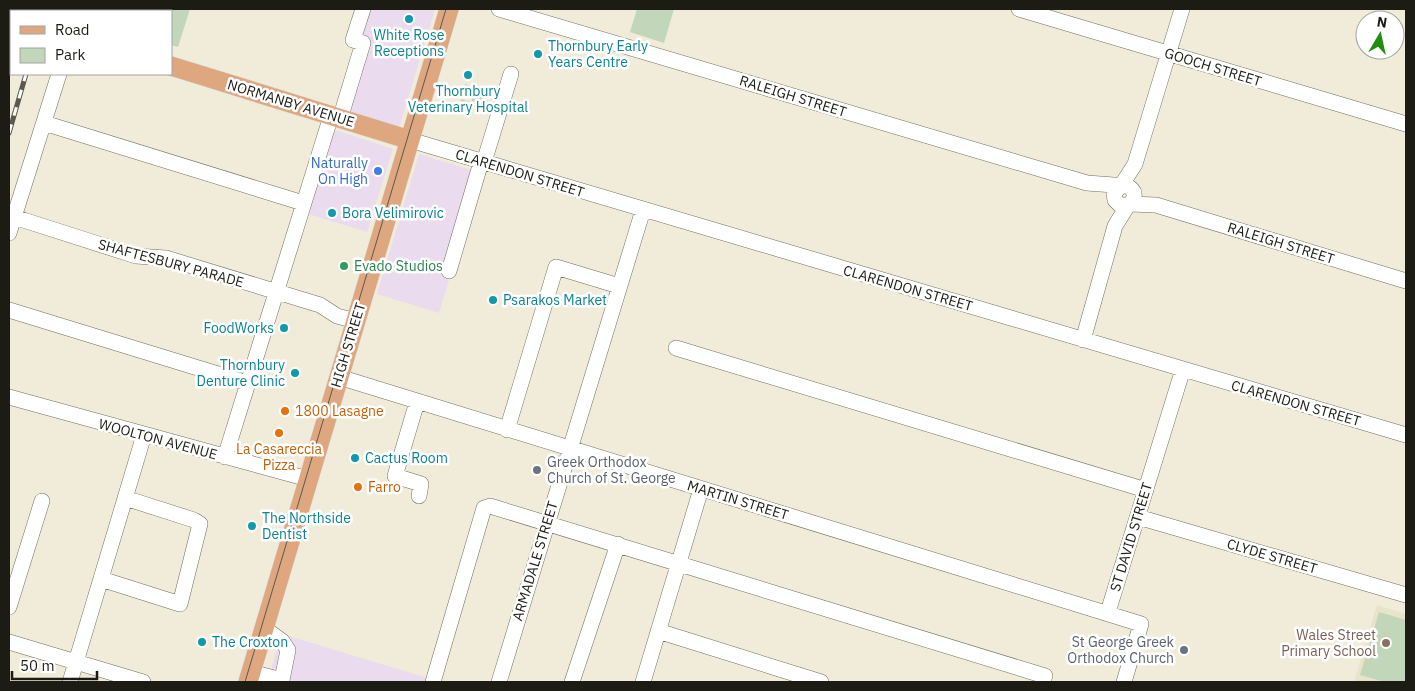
<svg xmlns="http://www.w3.org/2000/svg" width="1415" height="691" font-family="'IBM Plex Sans',sans-serif">
<style>
.commercial{fill:#ebdbee}
.built{fill:#e8e4c9}
.green{fill:#c2d6ba}
.lines{fill:none;stroke-linecap:round;stroke-linejoin:round}
.minor-casing{stroke:#716e5d;stroke-width:16}
.major-casing{stroke:#d6d6d5;stroke-width:20}
.minor{stroke:#fff;stroke-width:15}
.major{stroke:#dfa77f;stroke-width:19}
.tram{stroke:#5b594e;stroke-width:1}
.rail-casing{stroke:#5b594e;stroke-width:5}
.rail{stroke:#fff;stroke-width:3;stroke-dasharray:9;stroke-linecap:butt}
.culture-dot{fill:#0f9aa8;stroke:#fff;stroke-width:2}
.shop-dot{fill:#3f7fe0;stroke:#fff;stroke-width:2}
.leisure-dot{fill:#2e9e5b;stroke:#fff;stroke-width:2}
.food-dot{fill:#e8710a;stroke:#fff;stroke-width:2}
.worship-dot{fill:#6b7280;stroke:#fff;stroke-width:2}
.education-dot{fill:#8d6e63;stroke:#fff;stroke-width:2}
.labels{text-anchor:middle;stroke-width:5;stroke-linejoin:round;paint-order:stroke}
.culture-label{font-size:14px;fill:#0d838f;stroke:#fff;text-anchor:start}
.street-label{font-size:14px;fill:#1c1b14;stroke:#fff}
.shop-label{font-size:14px;fill:#366cbe;stroke:#fff;text-anchor:end}
.leisure-label{font-size:14px;fill:#27864d;stroke:#fff;text-anchor:start}
.food-label{font-size:14px;fill:#c56008;stroke:#fff;text-anchor:start}
.worship-label{font-size:14px;fill:#5b616d;stroke:#fff;text-anchor:start}
.education-label{font-size:14px;fill:#785e54;stroke:#fff;text-anchor:end}
</style>
<rect width="100%" height="100%" fill="#f0ecd9"/>
<!-- commercial -->
<path class="commercial" d="M359,9H435L399,128L341,110L360,48Z
M326,127L393,149L367,232L299,211Z
M419,154L481,173L439,313L377,294Z
M282,634L431,679L430,682H267Z"/>
<!-- built -->
<path class="built" d="M1377,605L1406,614V682H1354Z"/>
<!-- green -->
<path class="green" d="M129,9H190L178,47L171,45V11H129Z
M637,9H674L664,43L630,32Z
M465,84L487,91L481,109L460,103L461,99L471,102L474,92L463,89Z
M1379,612L1406,620V682H1385L1360,675Z"/>
<g class="lines">
<defs>
<path id="minor" d="M499,9L1087,183L1127,186C1136,190 1137,199 1128,205H1120L1115,200L1114,194L1120,186
M1019,9L1406,124
M73,11L74,9
M340,119L363,43L353,40L363,9
M44,123L303,203
M410,140L1406,435
M484,162L511,74
M1121,186L1135,164L1182,9
M1130,204L1156,205L1406,281
M14,217L136,256L166,258L320,305L337,316L356,321
M9,233L59,74
M449,271L481,162
M9,310L247,383
M1083,340L1115,226L1128,205
M676,348L1146,490
M339,377L1141,624L1124,682
M9,397L308,479
M417,402L395,476L421,484L419,496
M507,430L556,267L619,286
M225,457L331,116
M1138,517L1406,595
M101,579L180,604L200,524L194,520L125,498
M9,607L42,501
M1108,612L1183,369
M658,631L821,682
M9,642L143,682
M251,672L282,680L288,650L282,641L264,628
M70,682L144,435
M433,682L484,508L490,506L1045,676
M499,682L643,210
M572,682L618,544
M643,682L701,489"/>
<path id="major" d="M9,21L11,22
M171,66L410,140
M248,682L449,9"/>
</defs>
<!-- minor casing -->
<use href="#minor" class="minor-casing"/>
<!-- major casing -->
<use href="#major" class="major-casing"/>
<!-- minor -->
<use href="#minor" class="minor"/>
<!-- major -->
<use href="#major" class="major"/>
<!-- tram -->
<path class="tram" d="M245,682L446,9"/>
<defs>
<path id="rail" d="M45,11L46,9
M9,133L26,74"/>
</defs>
<!-- rail casing -->
<use href="#rail" class="rail-casing"/>
<!-- rail -->
<use href="#rail" class="rail"/>
</g>
<!-- markers -->
<g class="culture-dot">
<circle cx="409" cy="19" r="5"/>
<circle cx="538" cy="54" r="5"/>
<circle cx="468" cy="75" r="5"/>
<circle cx="332" cy="213" r="5"/>
<circle cx="493" cy="300" r="5"/>
<circle cx="284" cy="328" r="5"/>
<circle cx="295" cy="373" r="5"/>
<circle cx="355" cy="458" r="5"/>
<circle cx="252" cy="526" r="5"/>
<circle cx="202" cy="642" r="5"/>
</g>
<circle class="shop-dot" cx="378" cy="171" r="5"/>
<circle class="leisure-dot" cx="344" cy="266" r="5"/>
<g class="food-dot">
<circle cx="285" cy="411" r="5"/>
<circle cx="279" cy="433" r="5"/>
<circle cx="358" cy="487" r="5"/>
</g>
<g class="worship-dot">
<circle cx="537" cy="470" r="5"/>
<circle cx="1184" cy="650" r="5"/>
</g>
<circle class="education-dot" cx="1386" cy="643" r="5"/>
<g class="labels">
<!-- culture labels -->
<g class="culture-label">
<text x="409" y="40" text-anchor="middle">White Rose<tspan x="409" dy="16">Receptions</tspan></text>
<text x="548" y="51">Thornbury Early<tspan x="548" dy="16">Years Centre</tspan></text>
<text x="468" y="96" text-anchor="middle">Thornbury<tspan x="468" dy="16">Veterinary Hospital</tspan></text>
<text x="342" y="218">Bora Velimirovic</text>
<text x="503" y="305">Psarakos Market</text>
<text x="274" y="333" text-anchor="end">FoodWorks</text>
<text x="285" y="370" text-anchor="end">Thornbury<tspan x="285" dy="16">Denture Clinic</tspan></text>
<text x="365" y="463">Cactus Room</text>
<text x="262" y="523">The Northside<tspan x="262" dy="16">Dentist</tspan></text>
<text x="212" y="647">The Croxton</text>
</g>
<!-- street labels -->
<g class="street-label">
<text transform="translate(1213 67) rotate(17)" y="5">GOOCH STREET</text>
<text transform="translate(793 96) rotate(17)" y="5">RALEIGH STREET</text>
<text transform="translate(291 103) rotate(17)" y="5">NORMANBY AVENUE</text>
<text transform="translate(520 173) rotate(17)" y="5">CLARENDON STREET</text>
<text transform="translate(1281 243) rotate(17)" y="5">RALEIGH STREET</text>
<text transform="translate(171 263) rotate(15)" y="5">SHAFTESBURY PARADE</text>
<text transform="translate(908 288) rotate(16)" y="5">CLARENDON STREET</text>
<text transform="translate(348 345) rotate(-73)" y="5">HIGH STREET</text>
<text transform="translate(1296 403) rotate(16)" y="5">CLARENDON STREET</text>
<text transform="translate(158 439) rotate(15)" y="5">WOOLTON AVENUE</text>
<text transform="translate(738 500) rotate(17)" y="5">MARTIN STREET</text>
<text transform="translate(1131 537) rotate(-73)" y="5">ST DAVID STREET</text>
<text transform="translate(1272 556) rotate(16)" y="5">CLYDE STREET</text>
<text transform="translate(535 561) rotate(-73)" y="5">ARMADALE STREET</text>
</g>
<!-- shop labels -->
<g class="shop-label">
<text x="368" y="168">Naturally<tspan x="368" dy="16">On High</tspan></text>
</g>
<!-- leisure labels -->
<g class="leisure-label">
<text x="354" y="271">Evado Studios</text>
</g>
<!-- food labels -->
<g class="food-label">
<text x="295" y="416">1800 Lasagne</text>
<text x="279" y="454" text-anchor="middle">La Casareccia<tspan x="279" dy="16">Pizza</tspan></text>
<text x="368" y="492">Farro</text>
</g>
<!-- worship labels -->
<g class="worship-label">
<text x="547" y="467">Greek Orthodox<tspan x="547" dy="16">Church of St. George</tspan></text>
<text x="1174" y="647" text-anchor="end">St George Greek<tspan x="1174" dy="16">Orthodox Church</tspan></text>
</g>
<!-- education labels -->
<g class="education-label">
<text x="1376" y="640">Wales Street<tspan x="1376" dy="16">Primary School</tspan></text>
</g>
</g>
<!-- border -->
<rect width="1415" height="691" fill="none" stroke="#1c1b14" stroke-width="20"/>
<!-- legend -->
<rect x="10" y="10" width="162" height="65" fill="#ffffff" stroke="#a4a4a1"/>
<rect x="20" y="26" width="25" height="8" fill="#dfa77f" stroke="#a4a4a1"/>
<text x="55" y="35" font-size="15" fill="#1c1b14">Road</text>
<rect x="20" y="48" width="25" height="15" fill="#c2d6ba" stroke="#a4a4a1"/>
<text x="55" y="60" font-size="15" fill="#1c1b14">Park</text>
<!-- north arrow -->
<g transform="translate(1380 35) rotate(9)"><circle r="24" fill="#ffffff" stroke="#a4a4a1"/>
<path d="M0-4L9 19L0 12L-9 19Z" fill="#228e10"/>
<text y="-8" font-size="14" font-weight="bold" text-anchor="middle" fill="#1c1b14">N</text>
</g>
<!-- scale -->
<path d="M12 671v8h85v-8" fill="none" stroke="#1c1b14" stroke-width="2.5"/>
<text x="20" y="671" font-size="15" fill="#1c1b14" stroke="#ffffff" stroke-width="4" paint-order="stroke">50 m</text>
</svg>
